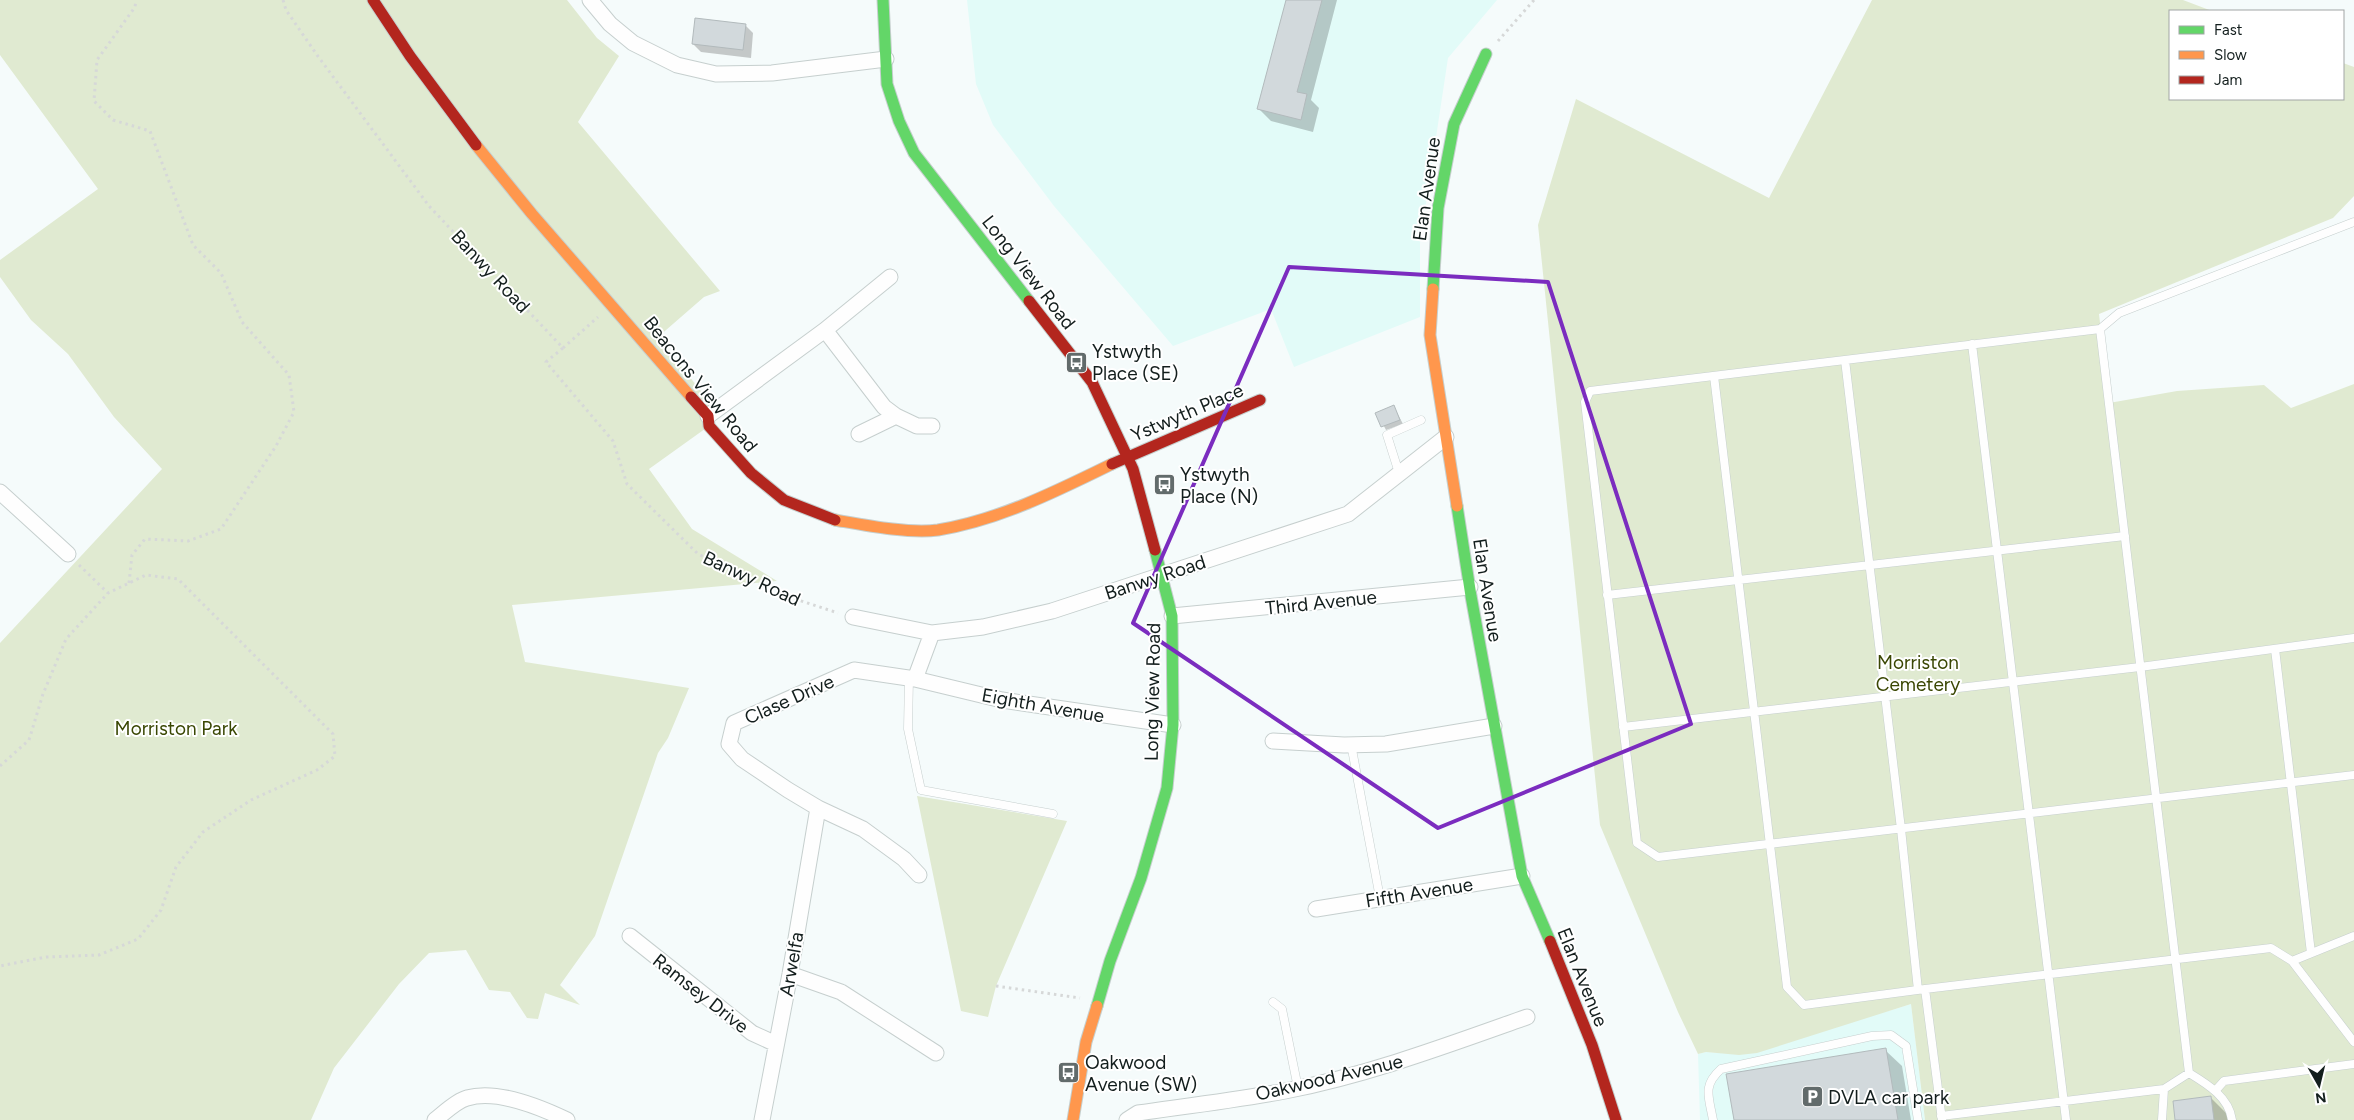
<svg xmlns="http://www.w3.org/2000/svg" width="2354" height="1120" font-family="Figtree,sans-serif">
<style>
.built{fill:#e2fbf8}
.green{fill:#e0ead1}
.shadow{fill:#0003}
.building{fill:#d2d9dc;stroke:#b2babc}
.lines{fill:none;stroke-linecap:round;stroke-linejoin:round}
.lane-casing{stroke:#c6cfce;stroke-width:9}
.street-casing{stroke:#c6cfce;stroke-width:17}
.fast-casing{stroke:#c6cfce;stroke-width:13}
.slow-casing{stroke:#c6cfce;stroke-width:13}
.jam-casing{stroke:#c6cfce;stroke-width:13}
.path{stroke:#d6d8d8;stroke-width:3;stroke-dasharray:2.5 4;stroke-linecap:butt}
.lane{stroke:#fefefe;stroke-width:8}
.street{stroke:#fefefe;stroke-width:15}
.fast{stroke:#63d668;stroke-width:11}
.slow{stroke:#ff974d;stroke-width:11}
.jam{stroke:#b3261e;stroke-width:11}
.marked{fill:none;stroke:#7b2cbf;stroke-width:4;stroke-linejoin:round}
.labels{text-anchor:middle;stroke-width:4;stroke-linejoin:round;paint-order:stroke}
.street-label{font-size:19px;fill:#131e1d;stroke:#fff}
.poi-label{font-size:19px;fill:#131e1d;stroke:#fff;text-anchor:start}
.park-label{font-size:19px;fill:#3a4703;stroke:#fff}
</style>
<rect width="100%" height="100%" fill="#f5fbfb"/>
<!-- built -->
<path class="built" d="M967,0H1497L1448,58L1420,243V317L1294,367L1271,309L1173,346L1054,206L993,125L976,84Z
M1911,1004L1925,1120H1700L1698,1054L1706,1052L1720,1053L1892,1010Z"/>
<!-- green -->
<path class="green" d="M0,0H567L597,38L619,56L578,122L720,291L704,297L658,337L708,400L709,426L649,469L692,529L777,581L512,605L525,662L689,688L668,738L658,753L595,936L560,985L580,1005L545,993L538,1019L527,1018L510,992L489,990L466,950L429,953L399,984L334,1068L311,1120H0V643L162,469L114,417L68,354L31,320L0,277V260L98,189L0,55Z
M1872,0H2183L2212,11H2170V99H2343V63L2354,67V196L2333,218L2099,314L2109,403L2177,391L2264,385L2291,408L2354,384V1120H1925L1911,1004L1757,1053L1739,1055L1706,1052L1698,1054L1678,1012L1600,825L1538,225L1576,99L1769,198Z
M917,796L1067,821L996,986L988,1017L961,1011Z"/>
<!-- shadow -->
<path class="shadow" d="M1287,0H1337L1311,100L1319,108L1313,132L1271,121L1259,109Z
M745,25L753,33L751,58L701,52L693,44Z
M1394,407L1403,424L1386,430L1377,413Z
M1885,1050L1902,1066L1911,1120H1735Z
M2211,1098L2227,1114L2228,1120H2176Z"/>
<!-- building -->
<path class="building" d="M1286,0H1322L1297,92L1307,94L1301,120L1257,109Z
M695,18L746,24L743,50L692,44Z
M1394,405L1400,420L1381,427L1375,413Z
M1886,1048L1898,1120H1734L1726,1074Z
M2211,1096L2214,1120H2175L2173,1101Z"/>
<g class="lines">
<defs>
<path id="lane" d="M2100,329L1590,391L1585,402L1637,843L1658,857L2354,775
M1972,344L2066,1120
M1845,360L1901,829L1918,990
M1714,376L1787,987L1804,1005L1925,989L1942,1120
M1399,473L1387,435L1421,420
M1607,595L2125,536
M2275,649L2311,953
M909,678L908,729L921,790L1053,814
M1623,727L2140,667L2354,638
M1351,744L1380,898
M2292,961L2354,936
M1925,989L2271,948L2292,961L2354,1042
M1273,1002L1282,1009L1298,1088
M2189,1073L2100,329L2119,313L2354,222
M2189,1073C2207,1084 2229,1097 2232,1120
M2216,1090L2224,1081L2354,1064
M1941,1116L2164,1089
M1713,1120C1709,1097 1702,1086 1721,1069L1872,1036L1891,1035L1906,1046L1918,1120
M2162,1120L2164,1089L2189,1073"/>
<path id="street" d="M590,0L610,24L633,43L677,65L716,74L772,73L886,59
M825,330L884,407L896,416
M708,416L825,330L890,277
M859,434L896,416L917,426H932
M0,492L68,554
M1172,616L1470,587
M853,617L932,633L983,627L1052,611L1348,514L1446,437
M915,679L932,633
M1273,741L1344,745L1386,744L1494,726
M919,875L904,859L863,829L818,808L788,790L742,759L729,744L734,723L854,670L915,679L1002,700L1173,725
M1316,909L1522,876
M630,936L752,1033L776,1044
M790,974L841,992L936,1053
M435,1120C444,1113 456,1101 467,1098C497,1089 540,1107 567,1120
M762,1120L790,974L818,808
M1127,1120L1138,1113C1187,1106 1236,1100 1285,1091C1368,1075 1448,1045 1527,1017"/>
<path id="fast" d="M883,0L887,84L899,121L914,153L1029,301
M1433,289L1438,208L1454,124L1486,54
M1457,506L1471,596L1522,876L1550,941
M1097,1006L1110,961L1141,878L1167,788L1173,725L1172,616L1155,550"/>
<path id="slow" d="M476,145L532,214L691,397
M1433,289L1430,335L1457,506
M835,520C864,525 909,534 938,530C999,520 1057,491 1112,464
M1073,1120L1086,1042L1097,1006"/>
<path id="jam" d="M373,0L410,56L476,145
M1029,301L1092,382L1133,469L1155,550
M691,397L708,416L709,426L751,473L784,500L835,520
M1112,464L1260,400
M1550,941L1592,1045L1616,1120"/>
</defs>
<!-- lane casing -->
<use href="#lane" class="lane-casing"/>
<!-- street casing -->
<use href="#street" class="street-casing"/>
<!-- fast casing -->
<use href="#fast" class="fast-casing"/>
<!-- slow casing -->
<use href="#slow" class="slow-casing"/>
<!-- jam casing -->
<use href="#jam" class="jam-casing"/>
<!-- path -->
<path class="path" d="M283,0L286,10L317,55L429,206L563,348L546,362L613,441L627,484L698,554L783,595L838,613
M1498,41L1534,0
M563,348L598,317
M79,565L108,593
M129,583L132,555L145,539L188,541L221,529L276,446L294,412L289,375L242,322L221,273L193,245L150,131L113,120L94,101L97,60L135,7L136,0
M0,766L29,740L43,694L66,639L108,593L146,575L178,579L333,734L335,756L317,770L251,800L203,832L176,867L161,910L138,939L99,955L46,957L0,966
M996,986L1080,998"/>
<!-- lane -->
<use href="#lane" class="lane"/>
<!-- street -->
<use href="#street" class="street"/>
<!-- fast -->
<use href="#fast" class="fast"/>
<!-- slow -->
<use href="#slow" class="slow"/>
<!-- jam -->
<use href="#jam" class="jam"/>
</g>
<!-- marked area -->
<path class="marked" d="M1289,267L1548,282L1691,724L1438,828L1133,623Z"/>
<!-- icons -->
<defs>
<symbol id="bus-square" viewBox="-11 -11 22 22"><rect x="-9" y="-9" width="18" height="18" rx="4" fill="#626b6b" stroke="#fff"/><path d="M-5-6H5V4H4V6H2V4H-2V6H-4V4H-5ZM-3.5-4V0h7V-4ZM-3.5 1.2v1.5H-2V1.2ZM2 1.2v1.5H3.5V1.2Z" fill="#fff"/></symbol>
<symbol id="parking-square" viewBox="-11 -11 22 22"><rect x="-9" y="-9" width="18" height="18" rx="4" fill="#626b6b" stroke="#fff"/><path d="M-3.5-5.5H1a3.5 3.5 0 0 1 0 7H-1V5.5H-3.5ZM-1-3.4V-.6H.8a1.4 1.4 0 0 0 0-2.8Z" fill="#fff"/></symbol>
</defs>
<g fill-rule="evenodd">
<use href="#bus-square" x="1064" y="350" width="25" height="25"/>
<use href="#bus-square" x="1152" y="472" width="25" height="25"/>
<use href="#bus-square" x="1056" y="1060" width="25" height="25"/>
<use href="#parking-square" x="1800" y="1084" width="25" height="25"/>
</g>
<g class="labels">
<!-- street labels -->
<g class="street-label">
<text transform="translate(1426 189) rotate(-82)" y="7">Elan Avenue</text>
<text transform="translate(491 271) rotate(47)" y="7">Banwy Road</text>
<text transform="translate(1029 272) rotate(52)" y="7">Long View Road</text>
<text transform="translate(701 384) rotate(51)" y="7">Beacons View Road</text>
<text transform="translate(1187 412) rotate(-23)" y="7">Ystwyth Place</text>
<text transform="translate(1155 577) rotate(-18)" y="7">Banwy Road</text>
<text transform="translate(752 578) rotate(25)" y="7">Banwy Road</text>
<text transform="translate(1488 590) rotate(81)" y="7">Elan Avenue</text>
<text transform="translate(1321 602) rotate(-6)" y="7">Third Avenue</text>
<text transform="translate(1152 692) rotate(-89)" y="7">Long View Road</text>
<text transform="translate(789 699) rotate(-24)" y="7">Clase Drive</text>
<text transform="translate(1043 705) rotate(10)" y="7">Eighth Avenue</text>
<text transform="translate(1419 892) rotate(-9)" y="7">Fifth Avenue</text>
<text transform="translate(791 964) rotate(-80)" y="7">Arwelfa</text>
<text transform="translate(1583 977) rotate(68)" y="7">Elan Avenue</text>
<text transform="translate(701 993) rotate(38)" y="7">Ramsey Drive</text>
<text transform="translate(1329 1077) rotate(-13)" y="7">Oakwood Avenue</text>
</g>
<!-- poi labels -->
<g class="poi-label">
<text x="1092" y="358">Ystwyth<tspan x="1092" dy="22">Place (SE)</tspan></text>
<text x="1180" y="481">Ystwyth<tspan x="1180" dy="22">Place (N)</tspan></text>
<text x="1085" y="1069">Oakwood<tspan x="1085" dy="22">Avenue (SW)</tspan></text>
<text x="1828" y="1104">DVLA car park</text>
</g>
<!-- park labels -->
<g class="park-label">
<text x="1918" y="669">Morriston<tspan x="1918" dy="22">Cemetery</tspan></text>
<text x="176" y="735">Morriston Park</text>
</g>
</g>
<!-- legend -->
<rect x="2169" y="10" width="175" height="90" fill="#ffffff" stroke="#a1a5a5"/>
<rect x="2179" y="26" width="25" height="8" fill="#63d668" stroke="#a1a5a5"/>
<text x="2214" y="35" font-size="15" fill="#131e1d">Fast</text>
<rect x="2179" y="51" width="25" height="8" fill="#ff974d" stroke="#a1a5a5"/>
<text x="2214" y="60" font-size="15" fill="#131e1d">Slow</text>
<rect x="2179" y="76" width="25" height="8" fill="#b3261e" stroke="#a1a5a5"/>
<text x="2214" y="85" font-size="15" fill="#131e1d">Jam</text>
<!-- north arrow -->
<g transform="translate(2319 1085) rotate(172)" stroke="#ffffff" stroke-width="4" paint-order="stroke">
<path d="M0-4L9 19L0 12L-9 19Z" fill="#131e1d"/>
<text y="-8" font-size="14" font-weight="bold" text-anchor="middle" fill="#131e1d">N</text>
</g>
</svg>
